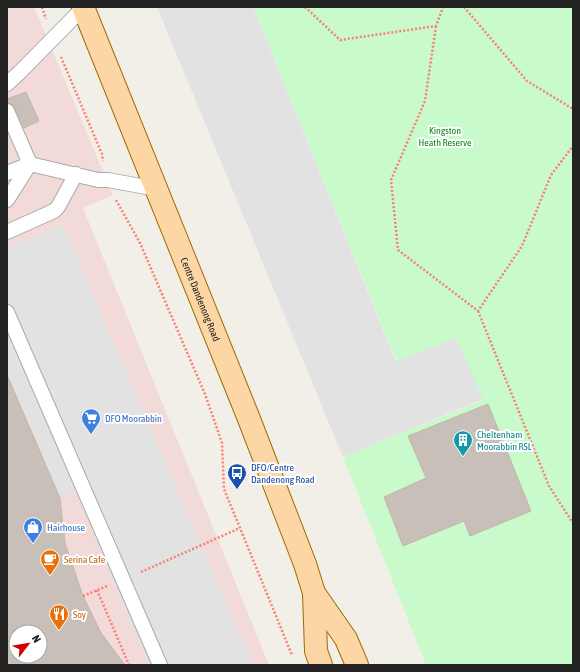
<svg xmlns="http://www.w3.org/2000/svg" width="580" height="672" font-family="'Asap Condensed',sans-serif">
<style>
.commercial{fill:#f2dad9;fill-rule:evenodd}
.park{fill:#c8facc}
.parking{fill:#e2e2e2}
.building{fill:#c7bfb8;stroke:#c4b6ab;fill-rule:evenodd}
.lines{fill:none;stroke-linecap:round;stroke-linejoin:round}
.lane-casing{stroke:#a9a9a9;stroke-width:16}
.primary-casing{stroke:#a06b00;stroke-width:24}
.path{stroke:#fa8072;stroke-width:2.5;stroke-dasharray:2 2;stroke-linecap:butt}
.lane{stroke:#fff;stroke-width:14}
.primary{stroke:#fcd6a4;stroke-width:22}
.labels{text-anchor:middle;stroke-width:4;stroke-linejoin:round;paint-order:stroke}
.park-label{font-size:10px;fill:#0c8416;stroke:#fff}
.street-label{font-size:10px;fill:#222;stroke:#fff}
.shop-label{font-size:10px;fill:#366cbe;stroke:#fff;text-anchor:start}
.culture-label{font-size:10px;fill:#0d838f;stroke:#fff;text-anchor:start}
.transit-label{font-size:10px;fill:#164399;stroke:#fff;text-anchor:start}
.food-label{font-size:10px;fill:#c56008;stroke:#fff;text-anchor:start}
</style>
<rect width="100%" height="100%" fill="#f2efe9"/>
<!-- commercial -->
<path class="commercial" d="M7,7H34L113,195L83,208L269,665H7ZM16,632H40V656H16Z"/>
<!-- park -->
<path class="park" d="M253,7H573V665H426L343,457L483,400L397,362Z"/>
<!-- parking -->
<path class="parking" d="M157,7H253L396,362L456,338L483,399L343,457Z
M63,225L253,665H149L76,492L60,498L7,375V248Z"/>
<!-- building -->
<path class="building" d="M26,92L39,121L24,128L15,108L12,104L7,103V99Z
M7,375L60,498L65,543L83,596L101,633L125,665H7ZM16,632H40V656H16Z
M488,404L531,511L470,536L464,521L403,546L384,497L426,478L408,436Z"/>
<g class="lines">
<defs>
<path id="lane" d="M7,84L20,72L83,8
M7,111L30,164
M7,173L30,164L98,180H108L157,189
M7,200L30,164
M7,232L54,211L58,207L76,174
M7,312L160,665"/>
<g id="primary">
<path id="s1" d="M83,7L249,419L305,564L314,593L316,651L321,665"/>
<path d="M314,593L346,639L357,665"/>
</g>
</defs>
<!-- lane casing -->
<use href="#lane" class="lane-casing"/>
<!-- primary casing -->
<use href="#primary" class="primary-casing"/>
<!-- path -->
<path class="path" d="M42,7L46,19
M305,7L340,40L436,26L443,7
M464,7L527,81L573,109
M436,26L425,101L391,180L398,250L478,311L522,246L551,175L573,146
M61,57L102,154L103,161
M116,200L140,243L205,394L222,443L224,489L292,655
M478,311L549,486L573,523
M141,572L240,528
M97,590L129,665
M83,596L107,586"/>
<!-- lane -->
<use href="#lane" class="lane"/>
<!-- primary -->
<use href="#primary" class="primary"/>
</g>
<!-- icons -->
<defs>
<symbol id="supermarket-pin" viewBox="-11 -11 22 30"><path d="M0 17L-7.5 6A9.5 9.5 0 1 1 7.5 6Z" fill="#3f7fe0" stroke="#fff"/><path d="M-6-5.5h2.5l.6 2H6L4.5 2H-2.5L-4.4-4H-6ZM-1.5 3.2a1.3 1.3 0 1 0 .1 0ZM3 3.2a1.3 1.3 0 1 0 .1 0Z" fill="#fff"/></symbol>
<symbol id="building-pin" viewBox="-11 -11 22 30"><path d="M0 17L-7.5 6A9.5 9.5 0 1 1 7.5 6Z" fill="#0f9aa8" stroke="#fff"/><path d="M-4-6H4V6H1V3H-1V6H-4ZM-2.5-4.3h1.7v1.8h-1.7ZM.8-4.3h1.7v1.8H.8ZM-2.5-1h1.7V.8h-1.7ZM.8-1h1.7V.8H.8Z" fill="#fff"/></symbol>
<symbol id="bus-pin" viewBox="-11 -11 22 30"><path d="M0 17L-7.5 6A9.5 9.5 0 1 1 7.5 6Z" fill="#1a4fb4" stroke="#fff"/><path d="M-5-6H5V4H4V6H2V4H-2V6H-4V4H-5ZM-3.5-4V0h7V-4ZM-3.5 1.2v1.5H-2V1.2ZM2 1.2v1.5H3.5V1.2Z" fill="#fff"/></symbol>
<symbol id="shop-pin" viewBox="-11 -11 22 30"><path d="M0 17L-7.5 6A9.5 9.5 0 1 1 7.5 6Z" fill="#3f7fe0" stroke="#fff"/><path d="M-5-2.5h2.3a2.7 3.5 0 0 1 5.4 0H5L5.5 6h-11ZM-1.5-2.5h3a1.5 2.3 0 0 0-3 0Z" fill="#fff"/></symbol>
<symbol id="cafe-pin" viewBox="-11 -11 22 30"><path d="M0 17L-7.5 6A9.5 9.5 0 1 1 7.5 6Z" fill="#e8710a" stroke="#fff"/><path d="M-5.5-4.5H6V0H3Q3 3.5 0 3.5H-2.5Q-5.5 3.5-5.5 0ZM3-3.2v2h1.7v-2ZM-6 4.5H4V6H-6Z" fill="#fff"/></symbol>
<symbol id="restaurant-pin" viewBox="-11 -11 22 30"><path d="M0 17L-7.5 6A9.5 9.5 0 1 1 7.5 6Z" fill="#e8710a" stroke="#fff"/><path d="M-5-6h1v4h1v-4h1v4h1v-4h1v5L-1.5 .5V6h-2V.5L-5-1ZM5-6V6H3V1.5H1.5Q1.5-4 5-6Z" fill="#fff"/></symbol>
</defs>
<g fill-rule="evenodd">
<use href="#supermarket-pin" x="80" y="407" width="22" height="30"/>
<use href="#building-pin" x="452" y="429" width="22" height="30"/>
<use href="#bus-pin" x="226" y="462" width="22" height="30"/>
<use href="#shop-pin" x="22" y="516" width="22" height="30"/>
<use href="#cafe-pin" x="39" y="548" width="22" height="30"/>
<use href="#restaurant-pin" x="48" y="603" width="22" height="30"/>
</g>
<g class="labels">
<!-- park labels -->
<g class="park-label">
<text x="445" y="134">Kingston<tspan x="445" dy="12">Heath Reserve</tspan></text>
</g>
<!-- street labels -->
<g class="street-label">
<text dy="4" stroke="none"><textPath href="#s1" startOffset="315">Centre Dandenong Road</textPath></text>
</g>
<!-- shop labels -->
<g class="shop-label">
<text x="105" y="422">DFO Moorabbin</text>
<text x="47" y="531">Hairhouse</text>
</g>
<!-- culture labels -->
<g class="culture-label">
<text x="477" y="438">Cheltenham<tspan x="477" dy="12">Moorabbin RSL</tspan></text>
</g>
<!-- transit labels -->
<g class="transit-label">
<text x="251" y="471">DFO/Centre<tspan x="251" dy="12">Dandenong Road</tspan></text>
</g>
<!-- food labels -->
<g class="food-label">
<text x="64" y="563">Serina Cafe</text>
<text x="73" y="618">Soy</text>
</g>
</g>
<!-- border -->
<rect width="580" height="672" fill="none" stroke="#222222" stroke-width="16"/>
<!-- north arrow -->
<g transform="translate(28 644) rotate(59)"><circle r="19" fill="#ffffff" stroke="#a7a7a7"/>
<path d="M0-3L7 15L0 10L-7 15Z" fill="#d40000"/>
<text y="-6" font-size="11" font-weight="bold" text-anchor="middle" fill="#222222">N</text>
</g>
</svg>
